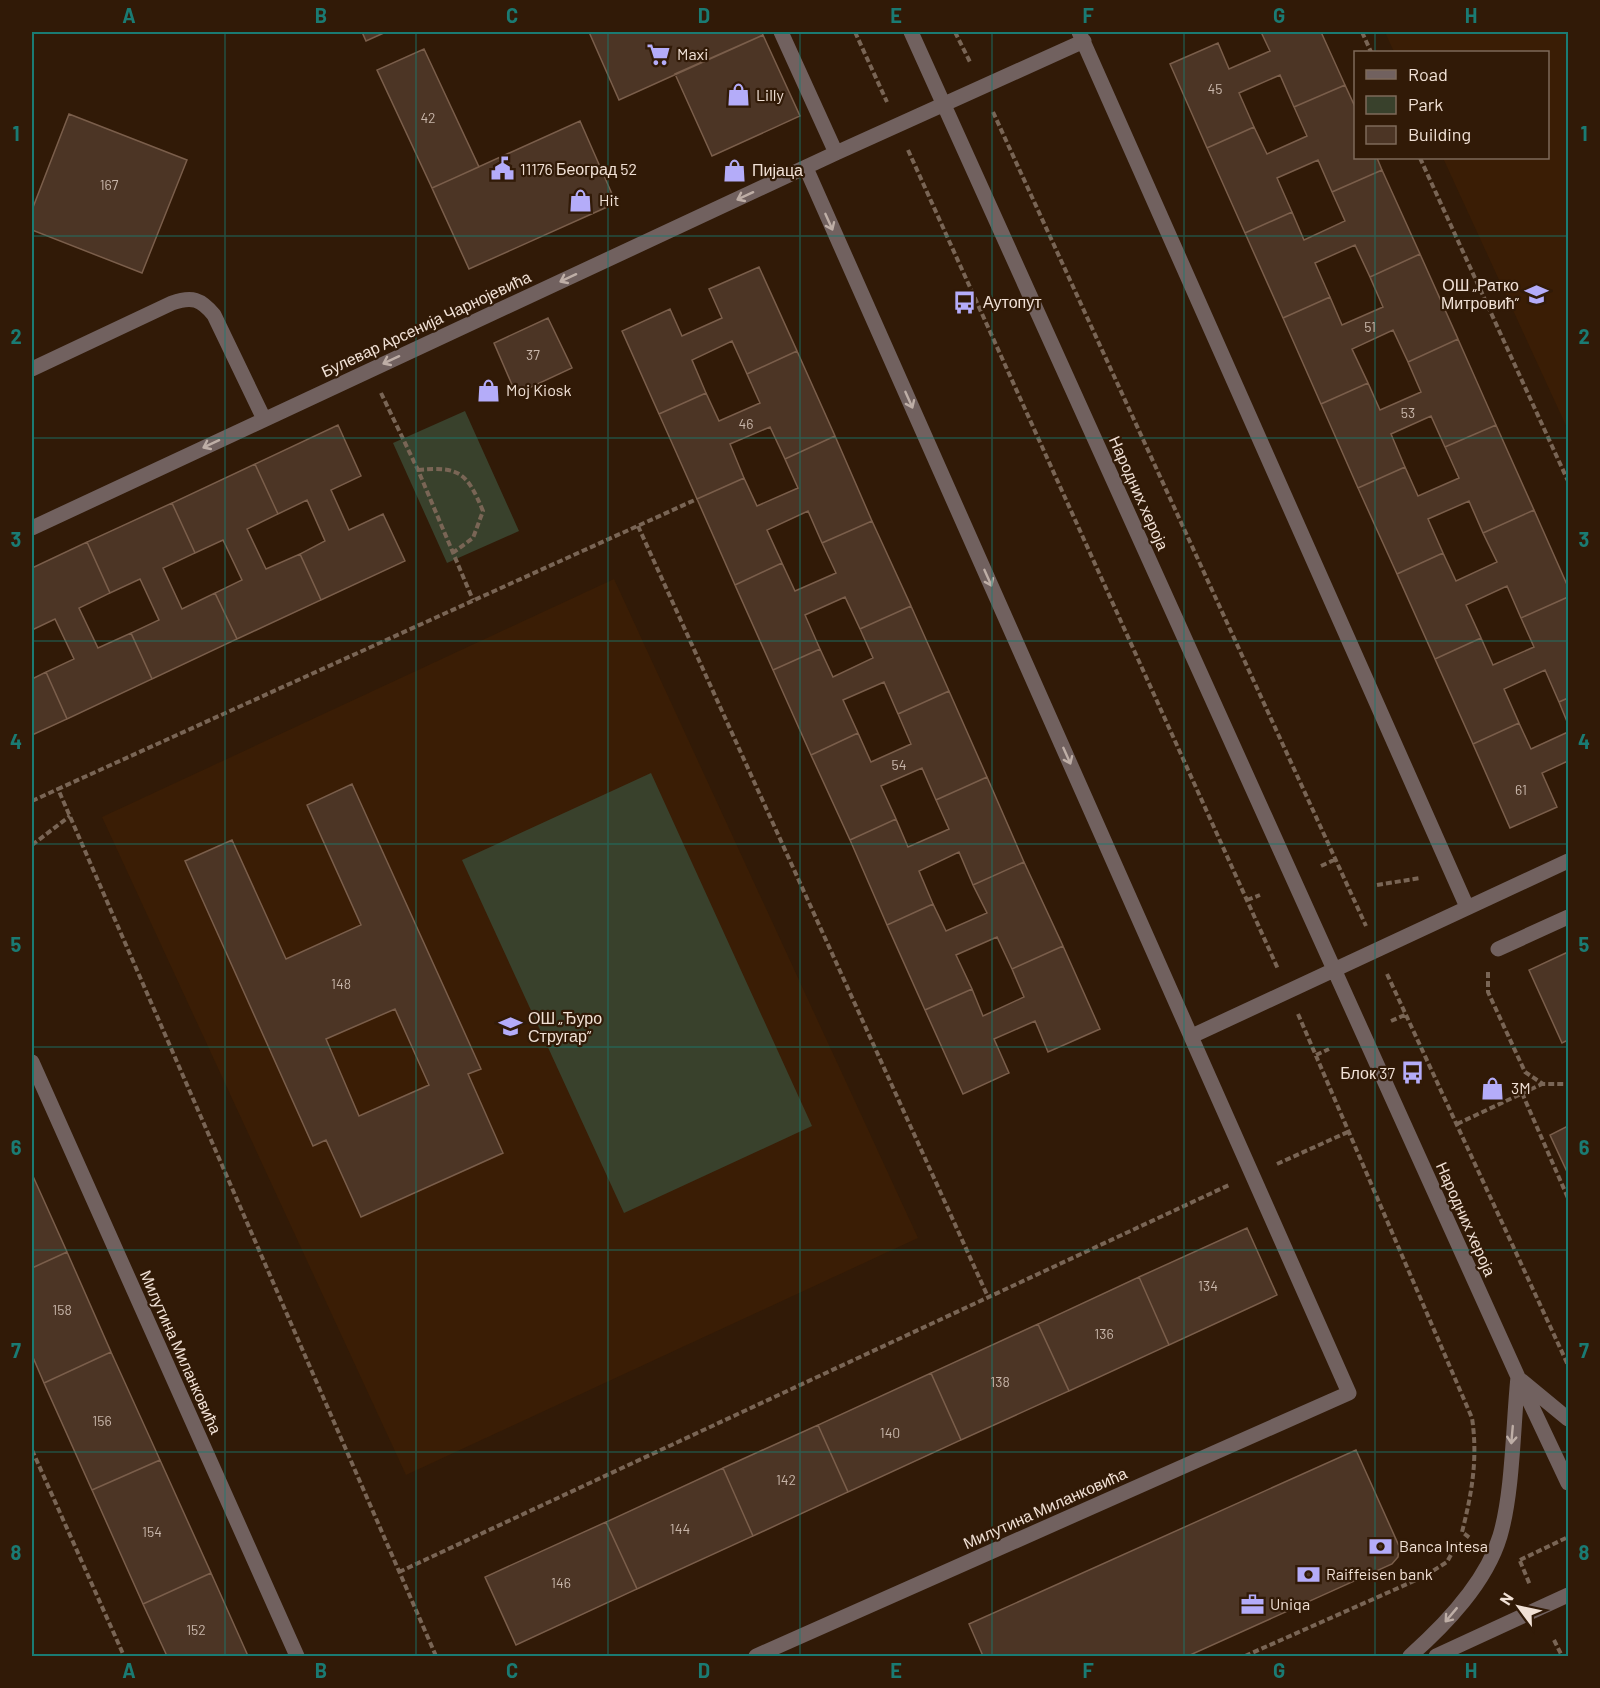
<svg xmlns="http://www.w3.org/2000/svg" width="1600" height="1688" font-family="Barlow,sans-serif">
<style>
.built{fill:#3a1d05}
.green{fill:#39412c}
.building{fill:#4c3525;stroke:#7a5e4b;stroke-width:1.5;fill-rule:evenodd}
.lines{fill:none;stroke-linecap:round;stroke-linejoin:round}
.path{stroke:#796555;stroke-width:4;stroke-dasharray:6 3;stroke-linecap:butt}
.minor{stroke:#71615f;stroke-width:15}
.oneway{stroke:#beaea6}
.grid{fill:none;stroke:#1a7b73;stroke-width:1.5;stroke-opacity:0.55}
.labels{text-anchor:middle;stroke-width:4.5;stroke-linejoin:round;paint-order:stroke}
.number-label{font-size:14px;fill:#c8b6aa}
.poi-label{font-size:16px;fill:#f1e1d6;stroke:#311a07;text-anchor:start}
.street-label{font-size:16px;fill:#f1e1d6;stroke:#311a07}
.neatline{fill:none;stroke:#1a7b73;stroke-width:2}
.grid-label{font-size:20px;text-anchor:middle;font-weight:bold;fill:#1a7b73}
</style>
<rect width="100%" height="100%" fill="#311a07"/>
<!-- built -->
<path class="built" d="M1385,32H1568V430L1443,158H1548V52H1394Z
M614,579L918,1238L406,1475L102,817Z"/>
<!-- green -->
<path class="green" d="M465,411L519,531L447,563L393,443Z
M651,773L812,1126L624,1213L462,860Z"/>
<!-- building -->
<path class="building" d="M362,32H386L366,41Z
M589,32H762L763,35L619,100Z
M1261,32H1321L1345,85L1294,107L1280,75L1239,93L1254,127L1207,148L1170,64L1218,43L1229,69L1270,51Z
M763,35L800,116L712,156L675,74Z
M424,49L479,167L432,188L377,70Z
M1345,85L1356,109V158H1377L1382,170L1332,192L1318,160L1277,178L1292,212L1245,233L1207,148L1254,127L1267,154L1307,136L1294,107Z
M69,114L187,160L142,273L32,230V210Z
M580,121L616,203L469,269L432,188Z
M1382,170L1420,254L1370,277L1355,245L1315,263L1330,297L1283,318L1245,233L1292,212L1304,240L1345,221L1332,192Z
M1420,254L1458,339L1408,362L1393,330L1352,349L1368,383L1321,404L1283,318L1330,297L1342,325L1383,307L1370,277Z
M759,267L797,351L747,374L732,341L692,360L706,393L659,414L622,331L670,309L682,336L722,318L709,289Z
M548,318L572,368L516,394L494,343Z
M1458,339L1496,425L1445,447L1431,416L1391,434L1405,467L1358,488L1321,404L1368,383L1380,410L1421,392L1408,362Z
M797,351L835,436L785,459L770,427L730,444L744,478L697,499L659,414L706,393L719,421L760,403L747,374Z
M338,425L361,476L331,490L349,530L383,514L405,561L321,600L300,554L325,541L307,500L278,514L255,464Z
M1496,425L1534,510L1483,533L1469,501L1428,519L1443,553L1397,574L1358,488L1405,467L1418,496L1459,478L1445,447Z
M835,436L872,521L822,543L808,511L767,530L782,563L735,585L697,499L744,478L757,506L798,488L785,459Z
M255,464L278,514L247,529L266,569L300,554L321,600L237,639L215,593L242,580L223,540L195,553L172,503Z
M172,503L195,553L163,568L182,609L215,593L237,639L152,679L131,633L159,620L140,579L110,593L87,542Z
M1534,510L1568,587V597L1521,618L1507,586L1466,605L1481,638L1435,659L1397,574L1443,553L1456,581L1497,562L1483,533Z
M872,521L911,606L860,629L845,597L805,615L820,649L773,670L735,585L782,563L795,591L836,573L822,543Z
M87,542L110,593L79,608L98,648L131,633L152,679L67,719L46,672L74,659L55,619L32,630V568Z
M1568,597V698L1559,702L1545,670L1504,689L1519,723L1473,744L1435,659L1481,638L1493,665L1534,647L1521,618Z
M911,606L949,691L898,714L884,682L843,700L858,733L811,755L773,670L820,649L833,677L873,658L860,629Z
M46,672L67,719L32,735V679Z
M949,691L987,777L936,800L922,768L881,786L896,819L850,840L811,755L858,733L871,762L911,744L898,714Z
M1568,698V724L1559,702Z
M1519,723L1531,749L1568,732V761L1542,773L1557,807L1510,828L1473,744Z
M987,777L1024,862L973,885L959,852L919,871L933,904L887,925L850,840L896,819L908,847L949,829L936,800Z
M352,784L481,1069L468,1074L503,1153L361,1217L326,1140L313,1146L185,861L232,840L286,959L361,925L307,805ZM395,1009L429,1085L359,1116L326,1039Z
M1024,862L1063,946L1012,969L997,937L956,955L972,989L925,1010L887,925L933,904L946,931L987,913L973,885Z
M1063,946L1100,1029L1048,1052L1035,1021L994,1039L1009,1073L963,1094L925,1010L972,989L983,1016L1024,997L1012,969Z
M1568,952V1040L1562,1043L1529,970Z
M1568,1126V1174L1550,1135Z
M32,1174L67,1252L32,1268Z
M1247,1228L1277,1295L1169,1345L1139,1277Z
M67,1252L111,1352L44,1383L32,1355V1268Z
M1139,1277L1169,1345L1069,1391L1038,1324Z
M1038,1324L1069,1391L961,1440L931,1373Z
M111,1352L160,1460L92,1490L44,1383Z
M931,1373L961,1440L848,1492L818,1425Z
M818,1425L848,1492L753,1536L723,1468Z
M1356,1450L1399,1546L1398,1557L1392,1564L1188,1656H983L969,1624Z
M160,1460L211,1573L143,1604L92,1490Z
M723,1468L753,1536L637,1589L606,1522Z
M606,1522L637,1589L516,1645L485,1577Z
M211,1573L248,1656H167L143,1604Z"/>
<g class="lines">
<!-- path -->
<path class="path" d="M855,32L887,102
M955,32L971,64
M1362,32L1371,52
M993,112L1366,926
M908,150L1278,969
M1420,158L1568,481
M381,393L418,470L473,600
M418,470C460,466 467,473 483,511L473,538L454,552
M638,526L988,1297
M32,801L58,789
M32,845L70,816
M1321,866L1336,859
M1377,885L1420,878
M1247,900L1260,895
M1488,972V992L1525,1072L1543,1084H1568
M1387,974L1568,1365
M1298,1014L1472,1418C1478,1458 1472,1493 1462,1532L1470,1538
M1391,1021L1407,1014
M1316,1055L1329,1049
M1522,1093L1568,1198
M1457,1124L1542,1084
M1277,1164L1350,1131
M32,1450L124,1656
M1520,1560L1568,1537
M1520,1561L1530,1585
M399,1572L1229,1185
M1554,1640L1562,1656
M436,1656L58,789L697,499
M1245,1656L1423,1577L1447,1562L1457,1544L1466,1546"/>
<!-- minor -->
<path class="minor" d="M781,32L836,153
M911,32L1518,1377L1568,1483
M1079,32L1467,907
M32,369L172,303C192,296 201,299 214,315L264,419
M32,528L836,153L1084,41
M1498,949L1568,917
M1192,1036L1568,861
M32,1062L297,1656
M1522,1381L1568,1419
M756,1656L1349,1393L806,168
M1410,1656C1445,1625 1486,1583 1500,1536C1513,1492 1513,1425 1518,1377
M1436,1656L1568,1595"/>
</g>
<!-- one-way arrows -->
<defs><path id="oneway-shaft" d="M-6 0H5M1.5-3L5.5 0L1.5 3" fill="none" stroke-width="1.6" stroke-linecap="round" stroke-linejoin="round" transform="scale(1.5)"/></defs>
<g class="oneway">
<use href="#oneway-shaft" transform="translate(745 196) rotate(155)"/>
<use href="#oneway-shaft" transform="translate(829 222) rotate(66)"/>
<use href="#oneway-shaft" transform="translate(568 278) rotate(155)"/>
<use href="#oneway-shaft" transform="translate(391 360) rotate(155)"/>
<use href="#oneway-shaft" transform="translate(909 400) rotate(66)"/>
<use href="#oneway-shaft" transform="translate(211 444) rotate(155)"/>
<use href="#oneway-shaft" transform="translate(988 578) rotate(66)"/>
<use href="#oneway-shaft" transform="translate(1067 756) rotate(66)"/>
<use href="#oneway-shaft" transform="translate(1512 1435) rotate(95)"/>
<use href="#oneway-shaft" transform="translate(1451 1615) rotate(130)"/>
</g>
<!-- grid -->
<path class="grid" d="M225,32V1656M416,32V1656M608,32V1656M800,32V1656M992,32V1656M1184,32V1656M1375,32V52M1375,158V1656M32,236H1568M32,438H1568M32,641H1568M32,844H1568M32,1047H1568M32,1250H1568M32,1452H1568"/>
<!-- icons -->
<defs>
<symbol id="supermarket-bare" viewBox="-9 -9 18 18"><path d="M-6-5.5h2.5l.6 2H6L4.5 2H-2.5L-4.4-4H-6ZM-1.5 3.2a1.3 1.3 0 1 0 .1 0ZM3 3.2a1.3 1.3 0 1 0 .1 0Z" fill="#b4acf9" stroke="#311a07" stroke-width="2.5" paint-order="stroke"/></symbol>
<symbol id="shop-bare" viewBox="-9 -9 18 18"><path d="M-5-2.5h2.3a2.7 3.5 0 0 1 5.4 0H5L5.5 6h-11ZM-1.5-2.5h3a1.5 2.3 0 0 0-3 0Z" fill="#b4acf9" stroke="#311a07" stroke-width="2.5" paint-order="stroke"/></symbol>
<symbol id="civic-bare" viewBox="-9 -9 18 18"><path d="M-.6-6.5H3V-4.5H.6V-3L4-1V1h2V6H-6V1h2V-1L-.6-3ZM-1.2 2.5V6h2.4V2.5Z" fill="#b4acf9" stroke="#311a07" stroke-width="2.5" paint-order="stroke"/></symbol>
<symbol id="school-bare" viewBox="-9 -9 18 18"><path d="M0-5L7-2L0 1L-7-2ZM-4 1L0 2.5L4 1V4Q0 6-4 4Z" fill="#b4acf9" stroke="#311a07" stroke-width="2.5" paint-order="stroke"/></symbol>
<symbol id="bus-bare" viewBox="-9 -9 18 18"><path d="M-5-6H5V4H4V6H2V4H-2V6H-4V4H-5ZM-3.5-4V0h7V-4ZM-3.5 1.2v1.5H-2V1.2ZM2 1.2v1.5H3.5V1.2Z" fill="#b4acf9" stroke="#311a07" stroke-width="2.5" paint-order="stroke"/></symbol>
<symbol id="bank-bare" viewBox="-9 -9 18 18"><path d="M-6-4H6V4H-6ZM0-2.3a2.3 2.3 0 1 0 0 4.6a2.3 2.3 0 1 0 0-4.6Z" fill="#b4acf9" stroke="#311a07" stroke-width="2.5" paint-order="stroke"/></symbol>
<symbol id="office-bare" viewBox="-9 -9 18 18"><path d="M-6-3h4V-5.5h4V-3h4V5H-6ZM-1-4.5V-3h2v-1.5ZM-6 0V1H6V0Z" fill="#b4acf9" stroke="#311a07" stroke-width="2.5" paint-order="stroke"/></symbol>
</defs>
<g fill-rule="evenodd">
<use href="#supermarket-bare" x="642" y="38" width="33" height="33"/>
<use href="#shop-bare" x="722" y="78" width="33" height="33"/>
<use href="#civic-bare" x="486" y="152" width="33" height="33"/>
<use href="#shop-bare" x="718" y="154" width="33" height="33"/>
<use href="#shop-bare" x="564" y="184" width="33" height="33"/>
<use href="#school-bare" x="1520" y="278" width="33" height="33"/>
<use href="#bus-bare" x="948" y="286" width="33" height="33"/>
<use href="#shop-bare" x="472" y="374" width="33" height="33"/>
<use href="#school-bare" x="494" y="1010" width="33" height="33"/>
<use href="#bus-bare" x="1396" y="1056" width="33" height="33"/>
<use href="#shop-bare" x="1476" y="1072" width="33" height="33"/>
<use href="#bank-bare" x="1364" y="1530" width="33" height="33"/>
<use href="#bank-bare" x="1292" y="1558" width="33" height="33"/>
<use href="#office-bare" x="1236" y="1588" width="33" height="33"/>
</g>
<g class="labels">
<!-- number labels -->
<g class="number-label">
<text x="1215" y="94">45</text>
<text x="428" y="123">42</text>
<text x="109" y="190">167</text>
<text x="1370" y="332">51</text>
<text x="533" y="360">37</text>
<text x="1408" y="418">53</text>
<text x="746" y="429">46</text>
<text x="899" y="770">54</text>
<text x="1521" y="795">61</text>
<text x="341" y="989">148</text>
<text x="1208" y="1291">134</text>
<text x="62" y="1315">158</text>
<text x="1104" y="1339">136</text>
<text x="1000" y="1387">138</text>
<text x="102" y="1426">156</text>
<text x="890" y="1438">140</text>
<text x="786" y="1485">142</text>
<text x="680" y="1534">144</text>
<text x="152" y="1537">154</text>
<text x="561" y="1588">146</text>
<text x="196" y="1635">152</text>
</g>
<!-- poi labels -->
<g class="poi-label">
<text x="677" y="60">Maxi</text>
<text x="756" y="101">Lilly</text>
<text x="520" y="175">11176 Београд 52</text>
<text x="752" y="176">Пијаца</text>
<text x="599" y="206">Hit</text>
<text x="1519" y="291" text-anchor="end">ОШ „Ратко<tspan x="1519" dy="18">Митровић”</tspan></text>
<text x="983" y="308">Аутопут</text>
<text x="506" y="396">Moj Kiosk</text>
<text x="528" y="1024">ОШ „Ђуро<tspan x="528" dy="18">Стругар”</tspan></text>
<text x="1395" y="1079" text-anchor="end">Блок 37</text>
<text x="1511" y="1094">3M</text>
<text x="1399" y="1552">Banca Intesa</text>
<text x="1326" y="1580">Raiffeisen bank</text>
<text x="1270" y="1610">Uniqa</text>
</g>
<!-- street labels -->
<g class="street-label">
<text transform="translate(426 324) rotate(-25)" y="6">Булевар Арсенија Чарнојевића</text>
<text transform="translate(1139 493) rotate(66)" y="6">Народних хероја</text>
<text transform="translate(1466 1219) rotate(66)" y="6">Народних хероја</text>
<text transform="translate(181 1352) rotate(66)" y="6">Милутина Миланковића</text>
<text transform="translate(1045 1508) rotate(-24)" y="6">Милутина Миланковића</text>
</g>
</g>
<!-- border -->
<rect width="1600" height="1688" fill="none" stroke="#311a07" stroke-width="66"/>
<!-- legend -->
<rect x="1354" y="51" width="195" height="108" fill="#311a07" stroke="#7e6a5a" stroke-width="1.5"/>
<rect x="1366" y="70" width="30" height="9" fill="#71615f" stroke="#7e6a5a" stroke-width="1.5"/>
<text x="1408" y="81" font-size="18" fill="#f1e1d6">Road</text>
<rect x="1366" y="96" width="30" height="18" fill="#39412c" stroke="#7e6a5a" stroke-width="1.5"/>
<text x="1408" y="111" font-size="18" fill="#f1e1d6">Park</text>
<rect x="1366" y="126" width="30" height="18" fill="#4c3525" stroke="#7e6a5a" stroke-width="1.5"/>
<text x="1408" y="141" font-size="18" fill="#f1e1d6">Building</text>
<!-- north arrow -->
<g transform="translate(1519 1607) rotate(303)" stroke="#311a07" stroke-width="4.5" paint-order="stroke">
<path d="M0-4.5L10 22L0 15L-10 22Z" fill="#f1e1d6"/>
<text y="-9" font-size="16" font-weight="bold" text-anchor="middle" fill="#f1e1d6">N</text>
</g>
<rect x="33" y="33" width="1534" height="1622" class="neatline"/>
<g class="grid-label">
<text x="129" y="23">A</text>
<text x="321" y="23">B</text>
<text x="512" y="23">C</text>
<text x="704" y="23">D</text>
<text x="896" y="23">E</text>
<text x="1088" y="23">F</text>
<text x="1279" y="23">G</text>
<text x="1471" y="23">H</text>
<text x="16" y="141">1</text>
<text x="1584" y="141">1</text>
<text x="16" y="344">2</text>
<text x="1584" y="344">2</text>
<text x="16" y="547">3</text>
<text x="1584" y="547">3</text>
<text x="16" y="749">4</text>
<text x="1584" y="749">4</text>
<text x="16" y="952">5</text>
<text x="1584" y="952">5</text>
<text x="16" y="1155">6</text>
<text x="1584" y="1155">6</text>
<text x="16" y="1358">7</text>
<text x="1584" y="1358">7</text>
<text x="16" y="1560">8</text>
<text x="1584" y="1560">8</text>
<text x="129" y="1678">A</text>
<text x="321" y="1678">B</text>
<text x="512" y="1678">C</text>
<text x="704" y="1678">D</text>
<text x="896" y="1678">E</text>
<text x="1088" y="1678">F</text>
<text x="1279" y="1678">G</text>
<text x="1471" y="1678">H</text>
</g>
</svg>
